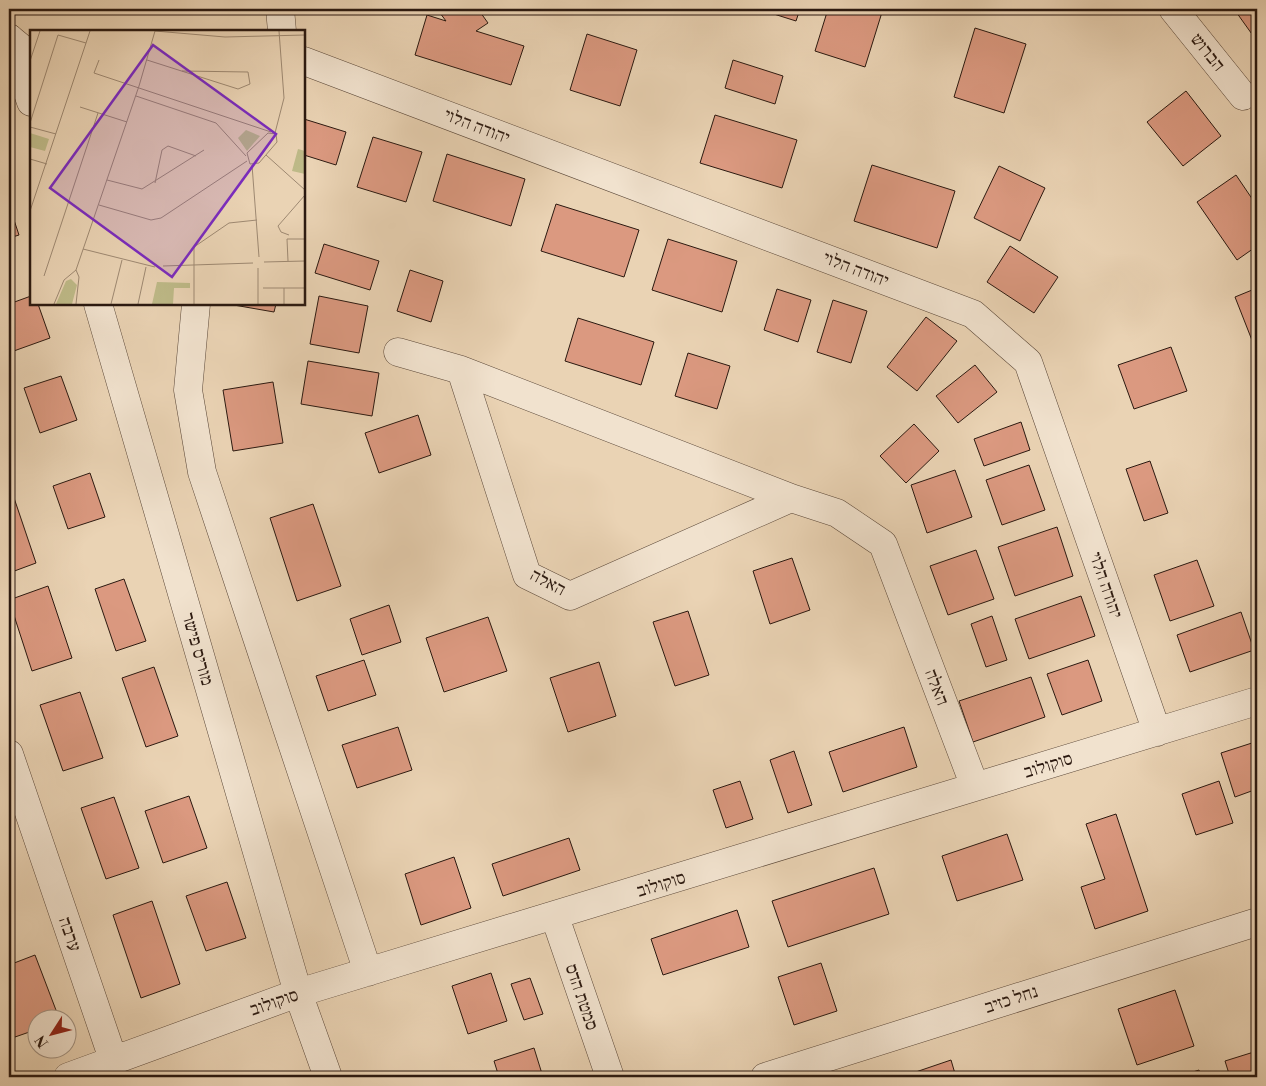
<svg xmlns="http://www.w3.org/2000/svg" width="1266" height="1086" font-family="'Libre Bodoni','Frank Ruhl Libre',serif">
<style>
.building{fill:#db9980;stroke:#2b1910}
.lines{fill:none;stroke-linecap:round;stroke-linejoin:round}
.minor-casing{stroke:#5b4839;stroke-width:29}
.tertiary-casing{stroke:#5b4839;stroke-width:29}
.minor{stroke:#f1e2ce;stroke-width:28}
.tertiary{stroke:#f1e2ce;stroke-width:28}
.labels{text-anchor:middle;stroke-width:4;stroke-linejoin:round;paint-order:stroke}
.street-label{font-size:18px;fill:#2b1910;stroke:#f1e2ce}
.inset-road{fill:none;stroke:#9e8972;stroke-width:1}
.view{fill:#7b2cbf;fill-opacity:0.15;stroke:#7b2cbf;stroke-width:2.5}
.inset-edge{fill:none;stroke:#2b1910;stroke-width:2.5}
</style>
<rect width="100%" height="100%" fill="#ead3b4"/>
<filter id="stains"><feTurbulence type="fractalNoise" baseFrequency=".004" numOctaves="4"/><feColorMatrix values="0 0 0 0 .2 0 0 0 0 .09 0 0 0 0 .02 0 0 0 .5 -.17"/></filter>
<radialGradient id="worn" r=".72"><stop offset=".6" stop-color="#630" stop-opacity="0"/><stop offset="1" stop-color="#630" stop-opacity=".3"/></radialGradient>
<!-- building -->
<path class="building" d="M437,9H478L488,23L476,31L524,46L511,85L415,55L427,15L446,21Z
M758,9H800L796,21Z
M828,9H883L865,67L815,51Z
M1234,9H1257V35L1254,37Z
M975,28L1026,44L1004,113L954,97Z
M587,34L637,50L620,106L570,90Z
M733,60L783,76L775,104L725,88Z
M1186,91L1221,136L1183,166L1147,122Z
M715,115L797,140L782,188L700,163Z
M304,119L346,132L336,165L304,155Z
M373,137L422,152L406,202L357,187Z
M447,154L525,179L511,226L433,201Z
M872,165L955,191L937,248L854,221Z
M999,166L1045,188L1020,241L974,218Z
M1236,175L1257,206V246L1237,260L1197,202Z
M556,204L639,230L624,277L541,251Z
M9,205L19,235L9,238Z
M668,239L737,261L722,312L652,290Z
M324,244L379,261L370,290L315,273Z
M1010,246L1058,277L1034,313L987,282Z
M410,270L443,281L431,322L397,311Z
M1257,288V353L1235,297Z
M777,289L811,300L798,342L764,330Z
M31,296V304H38L50,338L11,352L9,345V304Z
M319,296L368,306L359,353L310,344Z
M833,300L867,311L851,363L817,352Z
M228,304H276L274,312Z
M926,317L957,341L917,391L887,367Z
M578,318L654,342L641,385L565,361Z
M1171,347L1187,391L1134,409L1118,365Z
M688,353L730,366L717,409L675,396Z
M308,361L379,373L372,416L301,404Z
M975,365L997,392L958,423L936,396Z
M61,376L77,420L40,433L24,388Z
M273,382L283,443L233,451L223,390Z
M418,415L431,455L379,473L365,433Z
M1021,422L1030,450L984,466L974,439Z
M914,424L939,451L906,483L880,456Z
M1150,461L1168,513L1144,521L1126,469Z
M1029,465L1045,510L1002,525L986,480Z
M955,470L972,517L927,533L911,485Z
M90,473L105,517L68,529L53,486Z
M9,483L36,563L9,573Z
M313,504L341,586L297,601L270,518Z
M1057,527L1073,576L1015,596L998,547Z
M976,550L994,599L948,615L930,566Z
M792,558L810,610L770,624L753,571Z
M1197,560L1214,606L1170,621L1154,575Z
M124,579L146,641L116,651L95,589Z
M48,586L72,658L32,671L9,600Z
M1081,596L1095,636L1029,659L1015,619Z
M389,605L401,642L362,655L350,619Z
M688,611L709,675L675,686L653,622Z
M1241,612L1254,650L1190,672L1177,635Z
M992,616L1007,660L986,667L971,624Z
M488,617L507,671L444,692L426,638Z
M364,660L376,695L328,711L316,676Z
M1088,660L1102,701L1062,715L1047,674Z
M599,662L616,716L568,732L550,678Z
M154,667L178,736L146,747L122,678Z
M1031,677L1045,717L973,742L959,701Z
M80,692L103,758L63,771L40,705Z
M398,727L412,770L357,788L342,745Z
M904,727L917,767L843,792L829,752Z
M1255,742L1257,748V789L1235,797L1221,753Z
M794,751L812,805L788,813L770,760Z
M740,781L753,819L726,828L713,790Z
M1219,781L1233,823L1196,835L1182,794Z
M189,796L207,848L163,863L145,811Z
M114,797L139,868L106,879L81,808Z
M1116,814L1148,911L1095,929L1081,887L1105,879L1086,824Z
M1007,834L1023,880L957,901L942,856Z
M569,838L580,870L503,896L492,864Z
M454,857L471,908L421,925L405,874Z
M874,868L889,914L788,947L772,901Z
M227,882L246,938L206,951L186,896Z
M152,901L180,984L141,998L113,915Z
M737,910L749,947L663,975L651,939Z
M35,955L59,1018H38V1029L15,1037L9,1020V965Z
M821,963L837,1011L794,1025L778,977Z
M491,973L507,1021L468,1034L452,986Z
M530,978L543,1014L524,1020L511,984Z
M1175,990L1194,1046L1137,1065L1118,1009Z
M534,1048L543,1077H499L494,1061Z
M1257,1051V1077H1230L1225,1061Z
M951,1060L956,1077H901Z
M1199,1070L1201,1077H1177Z"/>
<g class="lines">
<defs>
<path id="minor" d="M1173,9L1243,96
M9,38L31,102
M304,61L973,314L1028,362L1157,732
M98,304L298,993L328,1077
M196,304L188,390L202,472L368,972
M398,352L461,370L791,498L837,513L883,544L975,787
M461,370L527,575L570,596L791,498
M9,754L113,1059
M555,917L610,1077
M68,1077L298,993L1257,701
M765,1077L1257,922"/>
<path id="tertiary" d="M280,9L282,31
M9,38L26,52H31"/>
</defs>
<!-- minor casing -->
<use href="#minor" class="minor-casing"/>
<!-- tertiary casing -->
<use href="#tertiary" class="tertiary-casing"/>
<!-- minor -->
<use href="#minor" class="minor"/>
<!-- tertiary -->
<use href="#tertiary" class="tertiary"/>
</g>
<g class="labels">
<!-- street labels -->
<g class="street-label">
<text transform="translate(1208 52) rotate(51)" y="6">הברוש</text>
<text transform="translate(477 126) rotate(21)" y="6">יהודה הלוי</text>
<text transform="translate(856 269) rotate(21)" y="6">יהודה הלוי</text>
<text transform="translate(548 582) rotate(28)" y="6">האלה</text>
<text transform="translate(1106 585) rotate(71)" y="6">יהודה הלוי</text>
<text transform="translate(198 649) rotate(74)" y="6">מוריס פישר</text>
<text transform="translate(937 687) rotate(69)" y="6">האלה</text>
<text transform="translate(1048 765) rotate(-17)" y="6">סוקולוב</text>
<text transform="translate(661 884) rotate(-17)" y="6">סוקולוב</text>
<text transform="translate(70 934) rotate(71)" y="6">ערבה</text>
<text transform="translate(582 997) rotate(71)" y="6">סמטת הדס</text>
<text transform="translate(1011 999) rotate(-18)" y="6">נחל כזיב</text>
<text transform="translate(274 1002) rotate(-19)" y="6">סוקולוב</text>
</g>
</g>
<!-- overview -->
<g transform="translate(30 30)">
<rect width="275" height="275" fill="#ead3b4"/>
<path d="M216,100L230,106L217,121L208,108ZM0,103L19,109L15,121L0,117ZM268,119L275,121V144L262,141ZM41,249L47,255L42,274H26L36,251ZM127,252L160,253V258H144L143,274H122Z" fill="#beba88"/>
<path class="inset-road" d="M125,1L195,7L275,5M69,30L64,43L241,102M117,30L208,59L220,54L218,42L152,41M0,31L10,1M106,66L186,93L216,126M50,77L97,92M0,93L28,5L56,13M0,97L26,104M238,103L246,104L247,112L229,133L220,134L217,123ZM245,103L254,68L249,1M236,125L275,160M0,129L17,134M222,135L229,227M77,150L112,159L174,120M125,153L132,120L138,116L166,126M69,175L121,190L131,188L217,131M0,181L60,1M259,205L251,202L248,196L275,165M53,219L125,237M258,231L257,209H275M234,232L275,231M133,236L223,233M228,238V274M46,240L109,56L125,1M46,240L49,247L46,274M14,246L68,83M233,258H275M254,258V274M24,274L34,250L46,240M81,274L92,230M108,274L116,237M164,274V217L199,193L227,190"/>
<path class="view" d="M123,15L246,104L142,247L20,158Z"/>
<rect width="275" height="275" class="inset-edge"/>
</g>
<!-- margin -->
<rect width="1266" height="1086" fill="none" stroke="#ead3b4" stroke-width="30"/>
<rect x="10" y="10" width="1246" height="1066" fill="none" stroke="#2b1910" stroke-width="2.5"/>
<rect x="15" y="15" width="1236" height="1056" fill="none" stroke="#2b1910"/>
<!-- north arrow -->
<g transform="translate(52 1034) rotate(234)"><circle r="24" fill="#f1e2ce" stroke="#a29282"/>
<path d="M0-4L9 19L0 12L-9 19Z" fill="#8f2418"/>
<text y="-8" font-size="14" font-weight="bold" text-anchor="middle" fill="#2b1910">N</text>
</g>
<rect width="100%" height="100%" filter="url(#stains)"/>
<rect width="100%" height="100%" fill="url(#worn)"/>
</svg>
